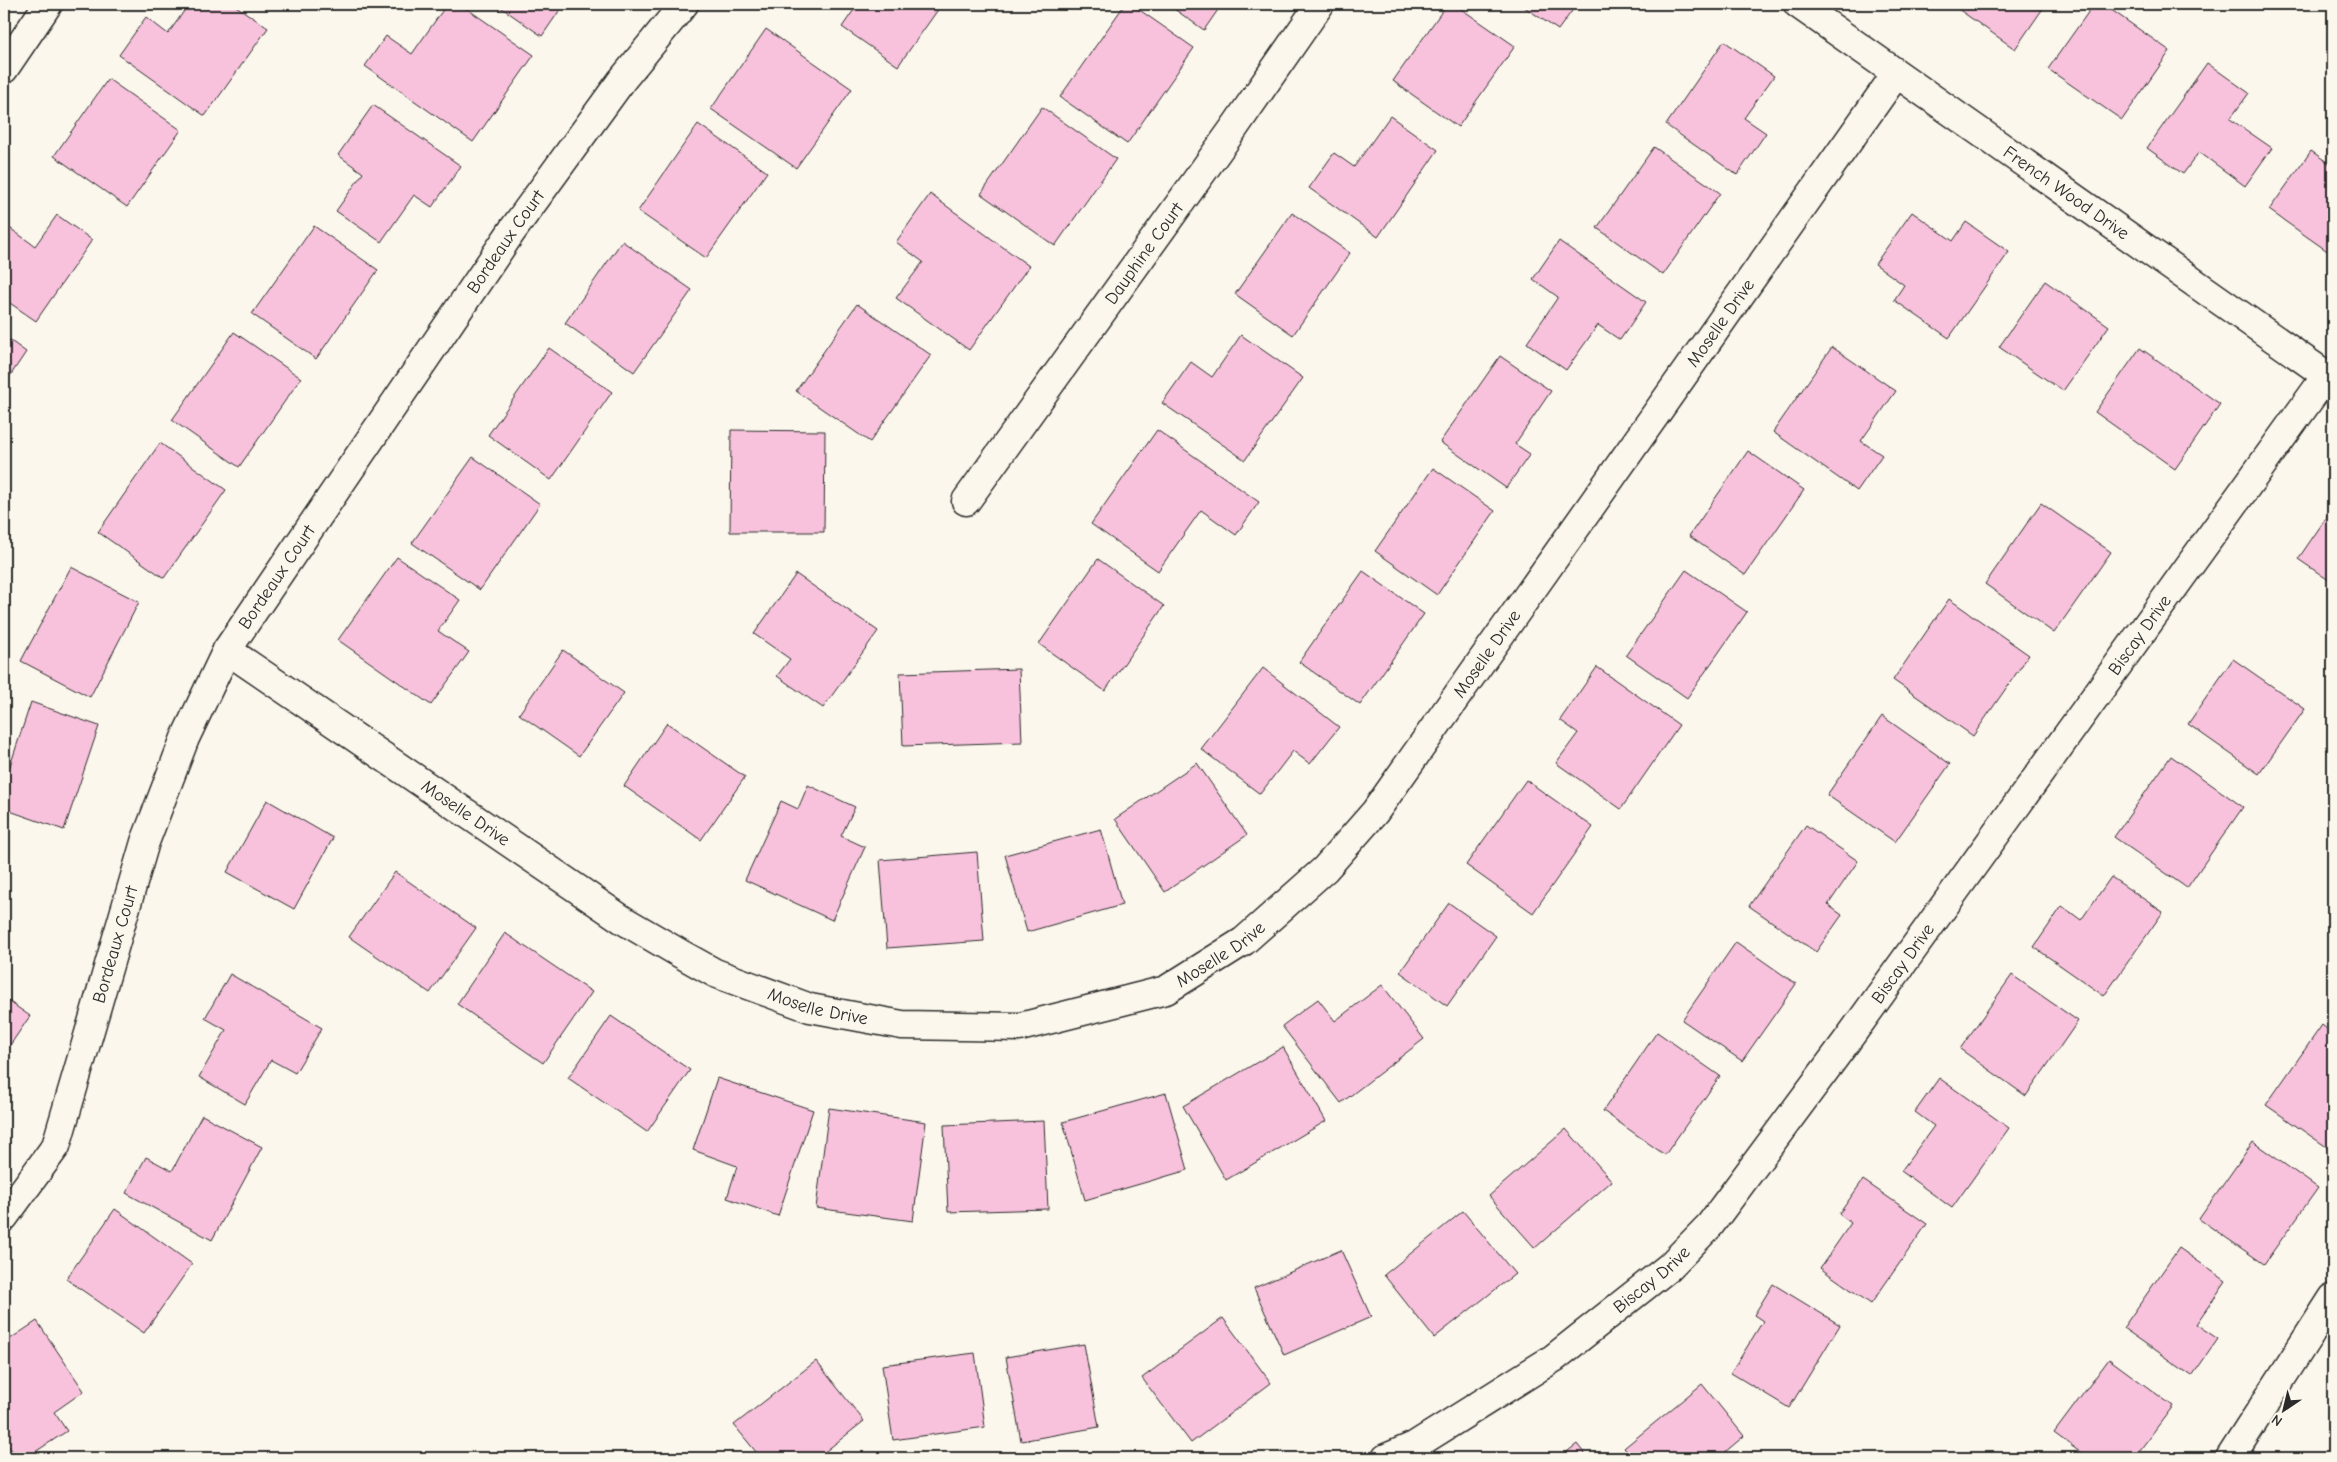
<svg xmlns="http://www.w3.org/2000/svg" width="2337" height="1462" font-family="'Comic Neue',sans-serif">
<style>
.building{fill:#f8c2dd;stroke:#2b2b2b}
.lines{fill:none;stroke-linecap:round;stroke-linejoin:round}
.minor-casing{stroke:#2b2b2b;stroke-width:31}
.minor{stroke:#fbf7ec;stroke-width:28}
.labels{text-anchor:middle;stroke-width:4;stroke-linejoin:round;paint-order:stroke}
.street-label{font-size:18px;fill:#2b2b2b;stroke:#fbf7ec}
</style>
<rect width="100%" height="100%" fill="#fbf7ec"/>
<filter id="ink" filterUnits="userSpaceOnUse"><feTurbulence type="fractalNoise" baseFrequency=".02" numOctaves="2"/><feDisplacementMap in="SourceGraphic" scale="10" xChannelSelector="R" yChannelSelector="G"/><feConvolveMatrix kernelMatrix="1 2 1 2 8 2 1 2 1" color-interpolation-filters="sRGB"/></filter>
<g filter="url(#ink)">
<!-- building -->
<path class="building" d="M174,4H233L268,28L205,116L119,55L146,17L168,34L184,11Z
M447,4H460L534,55L473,142L365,66L386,36L412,54Z
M496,4H564L542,36Z
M858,4H942L898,66L842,27Z
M1125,4H1131L1194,48L1127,144L1060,97Z
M1167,4H1222L1204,30Z
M1447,4H1454L1515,46L1458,127L1393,81Z
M1520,4H1577L1558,30Z
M1951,4H2046L2015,49Z
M2094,4H2103L2170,51L2122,120L2048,69Z
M766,29L852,89L796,168L711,109Z
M1724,41L1774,76L1744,118L1766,133L1737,175L1666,125Z
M2207,63L2249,93L2230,119L2272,148L2245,186L2199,152L2183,174L2147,148Z
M108,79L181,130L127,207L54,156Z
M373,105L461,166L432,207L414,195L381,242L336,211L363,173L338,155Z
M1042,107L1116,159L1055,246L981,194Z
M1390,116L1438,150L1378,237L1309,188L1334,153L1354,167Z
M698,124L767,172L706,258L638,211Z
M1654,147L1720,193L1663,275L1597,228Z
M2311,151L2333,166V255L2269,210Z
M930,194L1029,266L969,350L896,298L923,262L896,242Z
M1912,212L1953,241L1966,222L2009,252L1949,338L1894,300L1904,285L1875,264Z
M1292,213L1350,253L1293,335L1235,294Z
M57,215L92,240L36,321L4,299V224L35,246Z
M314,226L378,270L316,359L252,314Z
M622,241L692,290L634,372L565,323Z
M1559,241L1646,302L1620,340L1598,325L1566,370L1527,343L1558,297L1533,279Z
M2045,281L2109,326L2063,391L1999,347Z
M857,304L931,355L870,442L796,391Z
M234,332L301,378L239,467L172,420Z
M1241,335L1303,378L1245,460L1162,403L1191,362L1212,377Z
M4,336L26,352L4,385Z
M1832,347L1896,391L1861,441L1882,455L1857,491L1773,432Z
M549,348L612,392L551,480L488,435Z
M2140,348L2220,404L2175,469L2095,412Z
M1500,356L1551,391L1515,444L1530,454L1506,488L1440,442Z
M731,430L825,431L824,532H730Z
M1157,430L1259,502L1236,535L1201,510L1158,571L1091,524Z
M160,443L226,490L164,578L98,532Z
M1748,451L1804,490L1745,575L1689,536Z
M473,457L540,504L480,590L412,543Z
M1433,468L1495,511L1437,595L1375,551Z
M2041,503L2111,552L2054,633L1985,584Z
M2333,508V583L2298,559Z
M397,557L460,600L438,631L469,652L431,705L338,640Z
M1098,559L1164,606L1105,691L1039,644Z
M71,567L139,602L90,697L21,661Z
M1686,570L1747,612L1687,698L1626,655Z
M1363,571L1424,614L1360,705L1299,662Z
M796,574L878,631L823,708L777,676L790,659L754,634Z
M1949,599L2029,655L1973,736L1893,680Z
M563,650L624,693L579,756L519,714Z
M2233,659L2305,709L2259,774L2188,724Z
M1597,667L1679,725L1621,809L1556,763L1578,733L1560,720Z
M1263,668L1339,727L1310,764L1293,751L1260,794L1201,749Z
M1019,669L1022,742L903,746L900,673Z
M31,702L99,726L64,830L4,809V784Z
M1882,716L1950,764L1895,842L1827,795Z
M667,723L745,777L701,840L624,786Z
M2171,756L2243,807L2187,888L2114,837Z
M1197,763L1247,835L1165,892L1115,819Z
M1526,780L1593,827L1533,913L1466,865Z
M808,785L855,807L841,836L865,847L832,920L745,880L781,801L798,809Z
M267,800L333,838L294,909L227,872Z
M1806,825L1858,861L1828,905L1842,915L1816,952L1749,906Z
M1101,829L1122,905L1027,932L1005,855Z
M977,852L984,941L887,948L880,860Z
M395,872L476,928L430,993L349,937Z
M2111,877L2163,912L2104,996L2034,947L2062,906L2081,920Z
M1449,903L1496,936L1447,1006L1400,972Z
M505,933L592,992L543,1063L457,1004Z
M1736,942L1796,984L1742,1061L1682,1020Z
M230,974L322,1028L295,1073L271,1060L245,1104L199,1077L226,1030L205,1018Z
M2012,975L2078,1021L2026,1096L1960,1049Z
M1382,985L1424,1039L1341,1103L1282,1026L1318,999L1335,1021Z
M4,998L30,1016L4,1054Z
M611,1016L690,1070L647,1132L568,1078Z
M2322,1025L2333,1034V1147L2331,1150L2266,1105Z
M1657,1032L1720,1076L1665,1155L1603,1111Z
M1283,1047L1326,1121L1226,1180L1183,1106Z
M717,1078L813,1110L778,1216L727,1198L737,1166L693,1150Z
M1939,1078L2009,1128L1952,1208L1901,1171L1934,1126L1915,1112Z
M1166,1093L1188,1170L1085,1200L1063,1122Z
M829,1108L926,1122L913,1221L816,1208Z
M202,1115L262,1147L212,1240L126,1193L146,1157L172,1171Z
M1044,1121L1048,1209L948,1212L944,1125Z
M1566,1129L1612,1181L1535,1248L1489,1196Z
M2253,1142L2318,1188L2264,1264L2199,1219Z
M1863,1180L1927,1224L1871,1304L1820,1268L1851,1223L1839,1214Z
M115,1209L192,1264L144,1333L66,1279Z
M1463,1211L1515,1274L1434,1338L1384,1275Z
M2179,1248L2226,1281L2196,1324L2218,1339L2192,1376L2123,1328Z
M1341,1250L1371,1317L1284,1355L1254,1288Z
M1773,1284L1840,1325L1789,1408L1731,1373L1763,1321L1754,1315Z
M1223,1318L1271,1383L1191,1443L1142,1378Z
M37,1321L84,1391L54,1412L67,1431L26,1458H17L4,1439V1343Z
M1084,1344L1099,1427L1021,1441L1006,1357Z
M975,1353L985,1427L893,1440L882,1365Z
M2109,1359L2173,1406L2134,1458H2088L2054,1433Z
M816,1361L864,1421L817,1458H761L734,1425Z
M1702,1384L1744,1436L1718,1458H1633L1624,1448Z
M1577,1444L1588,1458H1559Z"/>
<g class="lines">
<defs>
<g id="minor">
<path id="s1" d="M1798,4L2333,380"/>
<path d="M4,69L48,4"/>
<path id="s2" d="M966,501L1234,128L1320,4"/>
<path id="s3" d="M227,650L623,920L681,954L715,973L810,1008L902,1025L1020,1027L1166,990L1244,941L1325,869L1375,812L1896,74"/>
<path id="s4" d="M4,1217L56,1146L145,842L185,738L227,650L512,231L622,80L684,4"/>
<path id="s5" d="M1386,1458L1414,1446L1554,1358L1669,1267L1710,1225L1846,1042L2327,375"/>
<path d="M2230,1458L2333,1298"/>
</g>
</defs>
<!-- minor casing -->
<use href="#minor" class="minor-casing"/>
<!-- minor -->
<use href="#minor" class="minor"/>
</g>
</g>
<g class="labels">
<!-- street labels -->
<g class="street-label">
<text dy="6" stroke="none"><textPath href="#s1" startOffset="328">French Wood Drive</textPath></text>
<text dy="6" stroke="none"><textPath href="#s4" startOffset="1108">Bordeaux Court</textPath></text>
<text dy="6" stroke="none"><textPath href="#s2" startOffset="305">Dauphine Court</textPath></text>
<text dy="6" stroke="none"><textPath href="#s3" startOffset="1924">Moselle Drive</textPath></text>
<text dy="6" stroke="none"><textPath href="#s4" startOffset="702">Bordeaux Court</textPath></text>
<text dy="6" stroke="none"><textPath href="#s5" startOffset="1131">Biscay Drive</textPath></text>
<text dy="6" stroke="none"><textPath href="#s3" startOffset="1519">Moselle Drive</textPath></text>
<text dy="6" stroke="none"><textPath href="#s3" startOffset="289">Moselle Drive</textPath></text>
<text dy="6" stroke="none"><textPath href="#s4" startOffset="298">Bordeaux Court</textPath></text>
<text dy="6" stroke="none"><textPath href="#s3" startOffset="1114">Moselle Drive</textPath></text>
<text dy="6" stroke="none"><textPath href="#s5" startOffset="726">Biscay Drive</textPath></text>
<text dy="6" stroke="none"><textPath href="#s3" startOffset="694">Moselle Drive</textPath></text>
<text dy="6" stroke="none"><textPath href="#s5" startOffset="321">Biscay Drive</textPath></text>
</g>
</g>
<!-- margin -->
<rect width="2337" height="1462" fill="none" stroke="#fbf7ec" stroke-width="20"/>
<rect x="10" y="10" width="2317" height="1442" fill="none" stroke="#2b2b2b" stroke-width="2" filter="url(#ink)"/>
<!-- north arrow -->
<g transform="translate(2284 1410) rotate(215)" stroke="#fbf7ec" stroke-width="4" paint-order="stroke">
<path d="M0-4L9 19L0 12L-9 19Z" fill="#2b2b2b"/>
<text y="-8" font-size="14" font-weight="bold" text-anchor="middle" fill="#2b2b2b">N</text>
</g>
</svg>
